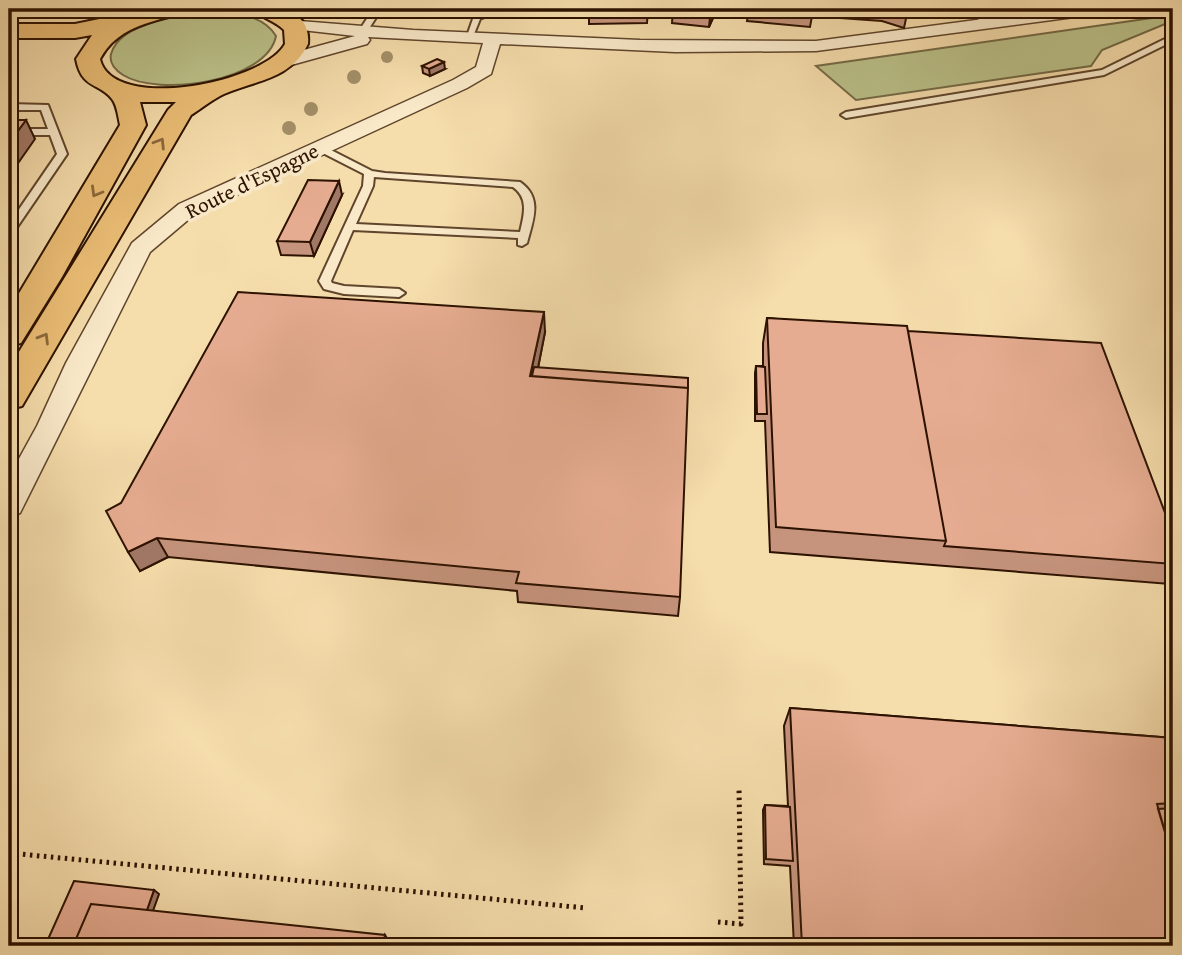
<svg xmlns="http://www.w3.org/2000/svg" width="1182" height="955" font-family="'Gentium Book Plus',serif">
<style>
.green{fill:#bbc18a;stroke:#746a45;stroke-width:2}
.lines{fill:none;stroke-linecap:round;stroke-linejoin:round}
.lane-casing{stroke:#5f452b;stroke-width:4}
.street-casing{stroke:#5f452b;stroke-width:3}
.primary-casing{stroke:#2d1200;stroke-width:4}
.path-far1{stroke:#2d1200;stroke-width:2.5;stroke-dasharray:1 2.5;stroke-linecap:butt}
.path{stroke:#2d1200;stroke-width:5;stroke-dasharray:2.5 4.5;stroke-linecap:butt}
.lane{fill:#f9e9c9;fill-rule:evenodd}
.street{fill:#f9e9c9;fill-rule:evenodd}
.primary{fill:#ebbe76;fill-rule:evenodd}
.tree{fill:#a38f68}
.wall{fill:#c6947d;stroke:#2d1200;stroke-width:2}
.shaded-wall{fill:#a17866;stroke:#2d1200;stroke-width:2}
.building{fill:#e6ac91;stroke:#2d1200;stroke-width:2}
.oneway{stroke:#8c683b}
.labels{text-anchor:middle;stroke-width:7;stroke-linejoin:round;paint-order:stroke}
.far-street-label{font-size:21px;fill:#2d1200;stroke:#f9e9c9}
</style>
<rect width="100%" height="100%" fill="#f6ddac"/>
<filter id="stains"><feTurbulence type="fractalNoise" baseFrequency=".00286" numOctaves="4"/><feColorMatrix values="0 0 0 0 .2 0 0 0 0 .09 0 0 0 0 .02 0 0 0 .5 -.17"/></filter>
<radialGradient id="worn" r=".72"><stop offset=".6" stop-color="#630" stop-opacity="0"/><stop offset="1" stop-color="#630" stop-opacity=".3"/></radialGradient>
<!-- green -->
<path class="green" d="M217,12C239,14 263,15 276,36C267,82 158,97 123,75C115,70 109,63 111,54C120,21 189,13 217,12Z
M1173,15V23L1165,24L1102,50L1091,66L856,100L816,66Z"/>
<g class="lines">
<defs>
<path id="lane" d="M492,9H502L480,19L472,39H466L474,16Z
M984,9H992L985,18L992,24L991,26H985L977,18Z
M370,14L377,16L366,33H360L359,31Z
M1173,35V41L1104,75L846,118L841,115L846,112L1102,70Z
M9,104L48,105L67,154L13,233L9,234V224L57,154L50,135H9V129H48L41,110H9Z
M317,146H323L372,171L385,173L520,182C543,198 533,220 527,243L522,246L518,245V238L353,230L331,281L332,283L344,286L399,289L405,293L399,297L344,294L324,289L319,281L363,186L364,174L317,150ZM374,177L513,187C529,198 524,215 520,232L356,224L373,186Z"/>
<path id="street" d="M1060,9H1105L1097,14L816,51L675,52L500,44L491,74L467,88L195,214L150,252L24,505L20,513L9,517V477L37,426L66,363L132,243L179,204L453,80L476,67L483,43L368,37L370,40L367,44L284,67L278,65L275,61L278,57L355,36L293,29L284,24L287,20L413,30L640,40L816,41Z"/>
<path id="primary" d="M148,9H182L179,14C147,23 117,28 100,59C112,113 264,83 285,44L284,30C276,21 260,18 254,9C279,9 311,9 308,44C291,79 257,80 224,94C213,99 202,108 191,115L22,406L9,409V368L168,110L176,102H140L146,125L62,277L26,335L21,343L9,346V310L120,125C118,116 117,105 112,99C99,82 82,90 76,59L92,35L75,38H9V24H75Z"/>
</defs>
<!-- lane casing -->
<use href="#lane" class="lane-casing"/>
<!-- street casing -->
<use href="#street" class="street-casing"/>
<!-- primary casing -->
<use href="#primary" class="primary-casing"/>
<!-- path-far1 -->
<path class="path-far1" d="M1115,18L1173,10"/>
<!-- path -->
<path class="path" d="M9,853L586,908
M718,922L741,924L739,787"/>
<!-- lane -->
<use href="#lane" class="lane"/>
<!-- street -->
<use href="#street" class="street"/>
<!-- primary -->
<use href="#primary" class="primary"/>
</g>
<!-- trees -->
<g class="tree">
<circle cx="387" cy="57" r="6"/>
<circle cx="354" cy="77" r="7"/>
<circle cx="311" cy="109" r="7"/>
<circle cx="289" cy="128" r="7"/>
</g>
<!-- wall -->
<path class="wall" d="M589,9H648L647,23L589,24Z
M673,9H717L709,27L672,23Z
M749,9H908L904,28L882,21L812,16L810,27L747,21Z
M422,66L445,69L430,76L423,73Z
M342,195L314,256L281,255L277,241Z
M767,318L908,331L1173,534V580L1170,584L770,552L765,421H755V373L756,366H763V343Z
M545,332L538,368L680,597L678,616L518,602L517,591L168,557L140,571L121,503Z
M790,708L1173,738V946H794L790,866L764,864L763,810L765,805L788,806L784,726Z"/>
<!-- shaded-wall -->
<path class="shaded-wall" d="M711,9H717L709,27Z
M444,62L445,69L430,76L429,69Z
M26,120L35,139L9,176V143Z
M339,181L342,195L314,256L310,242Z
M544,312L545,332L535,383L530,376Z
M157,538L168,557L140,571L128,552Z
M154,890L159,894L149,922L144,918Z
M385,935L392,946H383Z"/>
<!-- building -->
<path class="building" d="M437,59L444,62L429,69L422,66Z
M9,120H26L9,143Z
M308,180L339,181L310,242L277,241Z
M238,292L544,312L530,376L688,388L680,597L516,583L519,572L157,538L128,552L106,511L121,503Z
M767,318L907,326L946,541L776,527Z
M908,331L1101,343L1173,534V564L944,546L946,541Z
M756,366L765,367L767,414H757Z
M534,367L688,378V388L532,376Z
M790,708L1173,738V803L1157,804L1173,859V946H802Z
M765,805L790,807L793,861L766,859Z
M1173,808V859L1158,809Z
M74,881L154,890L147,910L91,904L73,946H45Z
M91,904L385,935L383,946H73Z"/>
<!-- one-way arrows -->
<defs><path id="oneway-chevron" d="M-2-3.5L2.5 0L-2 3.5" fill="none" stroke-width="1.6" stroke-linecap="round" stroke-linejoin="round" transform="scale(1.75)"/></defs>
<g class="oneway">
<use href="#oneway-chevron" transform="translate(160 143) rotate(-58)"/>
<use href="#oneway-chevron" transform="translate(96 192) rotate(120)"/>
<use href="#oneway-chevron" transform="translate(44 338) rotate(-59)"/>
</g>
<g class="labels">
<!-- far-street labels -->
<g class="far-street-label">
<text transform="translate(252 181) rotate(-26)" y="7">Route d'Espagne</text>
</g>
</g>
<!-- margin -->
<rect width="1182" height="955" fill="none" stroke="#f6ddac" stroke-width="35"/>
<rect x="10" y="10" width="1161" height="934" fill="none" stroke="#2d1200" stroke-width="3.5"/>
<rect x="18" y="18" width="1147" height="920" fill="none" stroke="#2d1200" stroke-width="2"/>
<rect width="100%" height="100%" filter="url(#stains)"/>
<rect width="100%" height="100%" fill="url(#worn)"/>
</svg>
